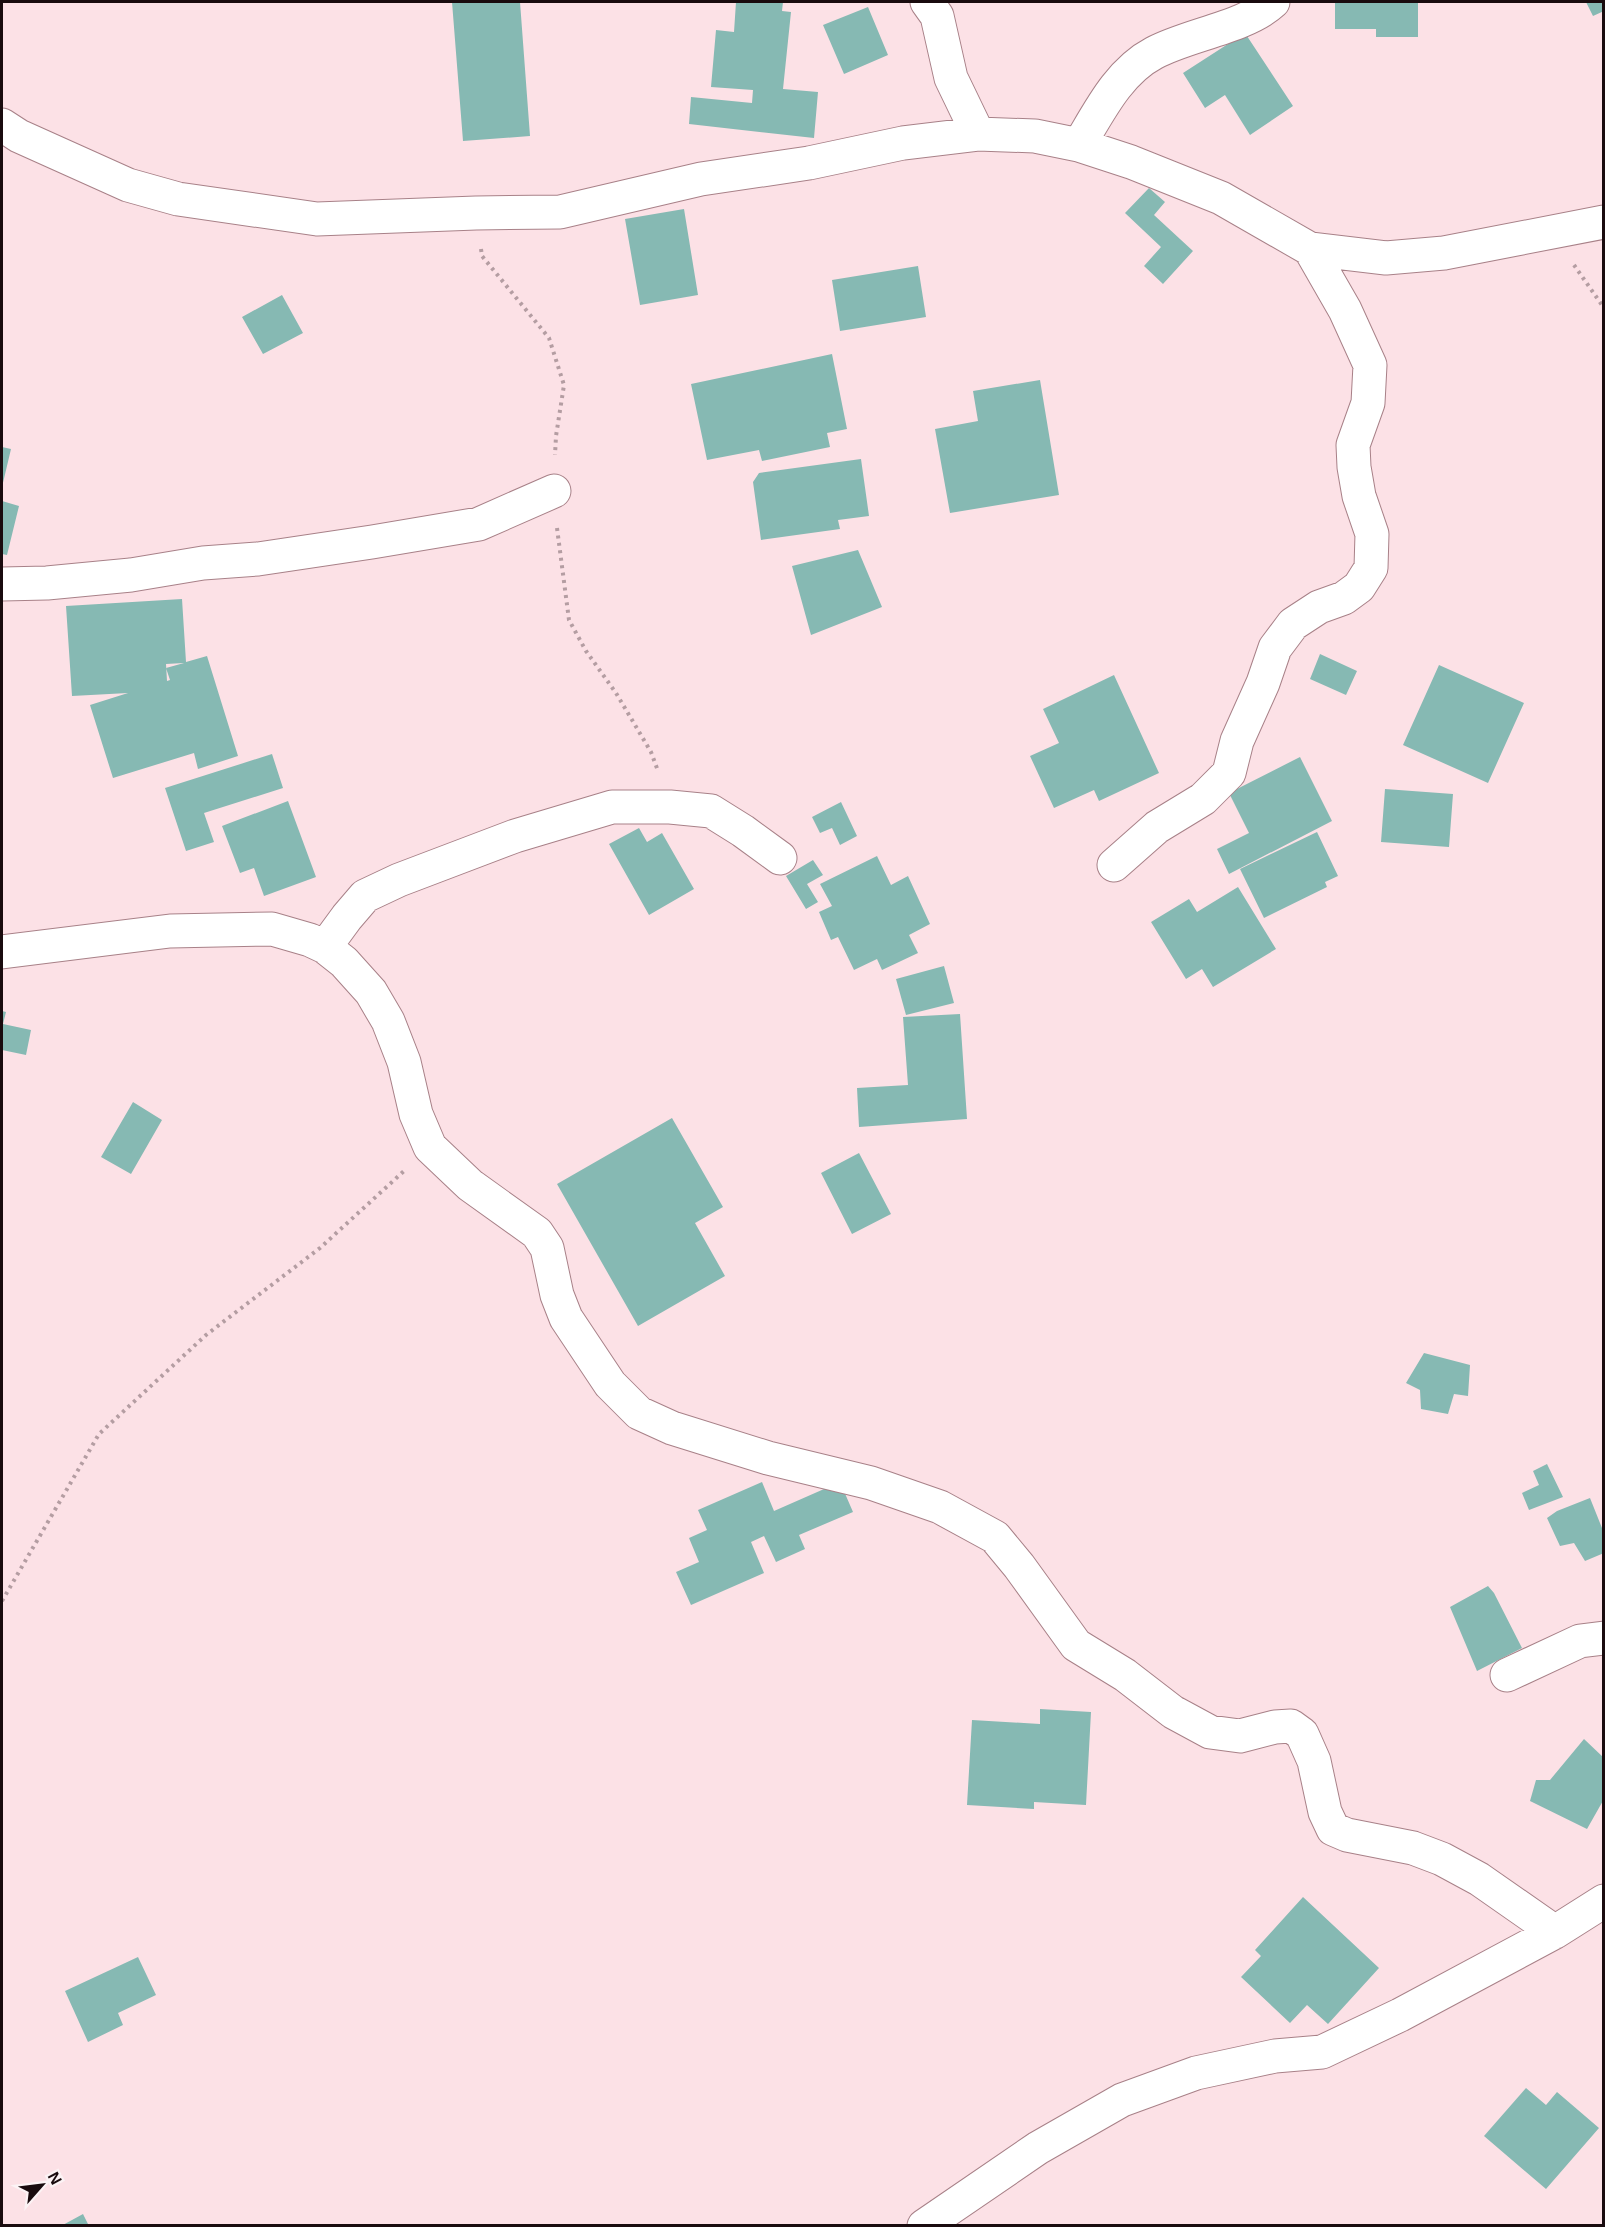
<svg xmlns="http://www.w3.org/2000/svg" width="1605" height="2227" font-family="Arial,sans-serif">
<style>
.building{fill:#86b9b3;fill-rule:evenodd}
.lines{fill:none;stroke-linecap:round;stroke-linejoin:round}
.minor-casing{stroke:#a88188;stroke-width:35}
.path{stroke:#b49da2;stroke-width:4;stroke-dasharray:3 4.5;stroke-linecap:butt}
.minor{stroke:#fff;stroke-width:33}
</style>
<rect width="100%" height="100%" fill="#fce1e6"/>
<!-- building -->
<path class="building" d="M452,2H520L530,136L463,141Z
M736,2H783L782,11L791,12L783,89L818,92L814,138L689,124L691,97L752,103L753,90L711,87L716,30L734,32Z
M1335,2H1418V37H1376V29H1335Z
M1586,2H1604V11L1593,16Z
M868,7L888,55L844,74L823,25Z
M1245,33L1293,106L1250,135L1225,95L1205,108L1183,73Z
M1149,188L1165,202L1154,215L1193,251L1163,284L1144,266L1161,247L1125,213Z
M684,209L698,295L640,305L625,219Z
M918,266L926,317L840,331L832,280Z
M282,295L303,333L263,354L242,317Z
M832,354L847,429L827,433L830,447L762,461L759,450L707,460L691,384Z
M1040,380L1059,495L950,513L935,429L978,421L973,391Z
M2,447L11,449L2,487Z
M861,459L869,516L838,520L840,529L761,540L753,482L759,473Z
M2,501L19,506L7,555L2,554Z
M858,550L882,607L811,635L792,566Z
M182,599L186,662L207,656L238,756L198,769L194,753L113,778L90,705L128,693L72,696L66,606ZM184,663L166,668L170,680L167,681L166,664Z
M1320,654L1357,671L1346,695L1310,679Z
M1439,665L1524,703L1488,783L1403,745Z
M1114,675L1159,773L1099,801L1094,790L1054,808L1030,756L1059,743L1043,709Z
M272,754L283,788L204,813L214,842L186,851L165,788Z
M1300,757L1332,821L1229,874L1217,849L1249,833L1229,793Z
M1385,789L1453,794L1449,847L1381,842Z
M288,801L316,877L264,896L254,868L240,873L222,826Z
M841,802L857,836L840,845L832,828L820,833L812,817Z
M639,828L647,842L662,833L694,889L649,915L609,844Z
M1317,832L1338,876L1325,882L1327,887L1264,918L1240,869Z
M877,856L891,885L908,876L930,924L909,935L918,953L882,970L877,959L854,970L838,937L831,940L819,912L832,906L820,884Z
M813,860L823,875L807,884L818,902L806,909L786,876Z
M1238,887L1276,949L1213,987L1202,969L1186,979L1151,922L1189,899L1197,912Z
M944,966L954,1003L906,1015L896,979Z
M2,1011L6,1012L3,1024L31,1030L26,1055L2,1050Z
M960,1014L967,1119L859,1127L857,1088L908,1085L903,1017Z
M133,1102L162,1120L131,1174L101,1157Z
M672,1118L723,1207L695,1223L725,1276L638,1326L557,1184Z
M859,1153L891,1214L852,1234L821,1173Z
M1424,1353L1470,1365L1468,1396L1454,1394L1448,1414L1421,1409L1420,1390L1406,1383Z
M1547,1464L1563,1497L1529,1510L1522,1493L1539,1485L1533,1471Z
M762,1482L774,1511L840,1482L853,1512L799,1535L805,1549L776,1562L764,1536L751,1542L764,1573L691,1605L676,1572L699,1562L689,1538L707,1530L698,1510Z
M1590,1498L1604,1533V1553L1585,1561L1574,1543L1560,1546L1547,1518L1557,1511Z
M1488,1586L1494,1593L1522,1648L1477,1671L1450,1607Z
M1040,1709L1091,1712L1086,1805L1034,1802V1809L967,1805L972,1720L1040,1724Z
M1584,1739L1604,1758V1799L1587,1829L1530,1801L1536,1780H1550Z
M1303,1897L1379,1968L1328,2024L1307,2005L1290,2023L1241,1977L1261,1956L1255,1950Z
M138,1957L156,1995L118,2013L123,2025L88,2042L65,1991Z
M1526,2088L1546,2105L1557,2092L1599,2128L1546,2189L1484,2136Z
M83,2214L89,2226H61Z"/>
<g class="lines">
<defs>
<path id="minor" d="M927,2L937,16L951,78L978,134
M2,125L19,136L128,185L178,199L317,219L476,213L560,212L701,179L809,163L903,143L978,134L1035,136L1079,145L1131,162L1221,198L1310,249L1386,258L1444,253L1604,222
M1079,145C1099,112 1118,72 1154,53C1187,35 1246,27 1273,2
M2,584L47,583L131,575L203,563L258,559L372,542L479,524L554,491
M1114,865L1157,827L1203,799L1229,773L1237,741L1263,683L1275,648L1293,624L1319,607L1344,598L1359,587L1371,568L1372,534L1359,496L1354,467L1353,445L1368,403L1370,365L1345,310L1310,249
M325,947L347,917L365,896L399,880L515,836L612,807H670L711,811L743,831L780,858
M2,952L170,931L272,929L310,940L325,947L344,962L371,992L388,1021L404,1062L416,1114L430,1147L470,1185L537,1233L547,1248L557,1295L566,1318L610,1384L639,1413L672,1428L768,1458L871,1483L940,1507L995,1537L1019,1566L1076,1645L1125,1675L1173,1712L1210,1732L1240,1736L1275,1727L1291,1726L1302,1734L1314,1761L1325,1812L1333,1829L1347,1835L1413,1848L1442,1859L1479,1879L1555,1932
M1507,1675L1580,1641L1604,1638
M924,2226L1038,2148L1122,2100L1196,2073L1275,2056L1322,2052L1400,2015L1555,1932L1604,1901"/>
</defs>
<!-- minor casing -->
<use href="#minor" class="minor-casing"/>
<!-- path -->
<path class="path" d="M481,249L482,256L549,338L564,385L556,436L555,455
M1574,265L1604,308
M557,528L569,620L586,651L616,693L651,752L658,771
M2,1601L99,1434L206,1335L320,1248L404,1171"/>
<!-- minor -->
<use href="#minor" class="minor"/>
</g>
<!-- border -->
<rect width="1605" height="2227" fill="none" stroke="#190b0e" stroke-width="6"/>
<!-- north arrow -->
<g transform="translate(42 2185) rotate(62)" stroke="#fcf3f5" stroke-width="4.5" paint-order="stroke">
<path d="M0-4.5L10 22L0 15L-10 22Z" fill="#190b0e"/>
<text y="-9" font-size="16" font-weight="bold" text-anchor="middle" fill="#190b0e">N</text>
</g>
</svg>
